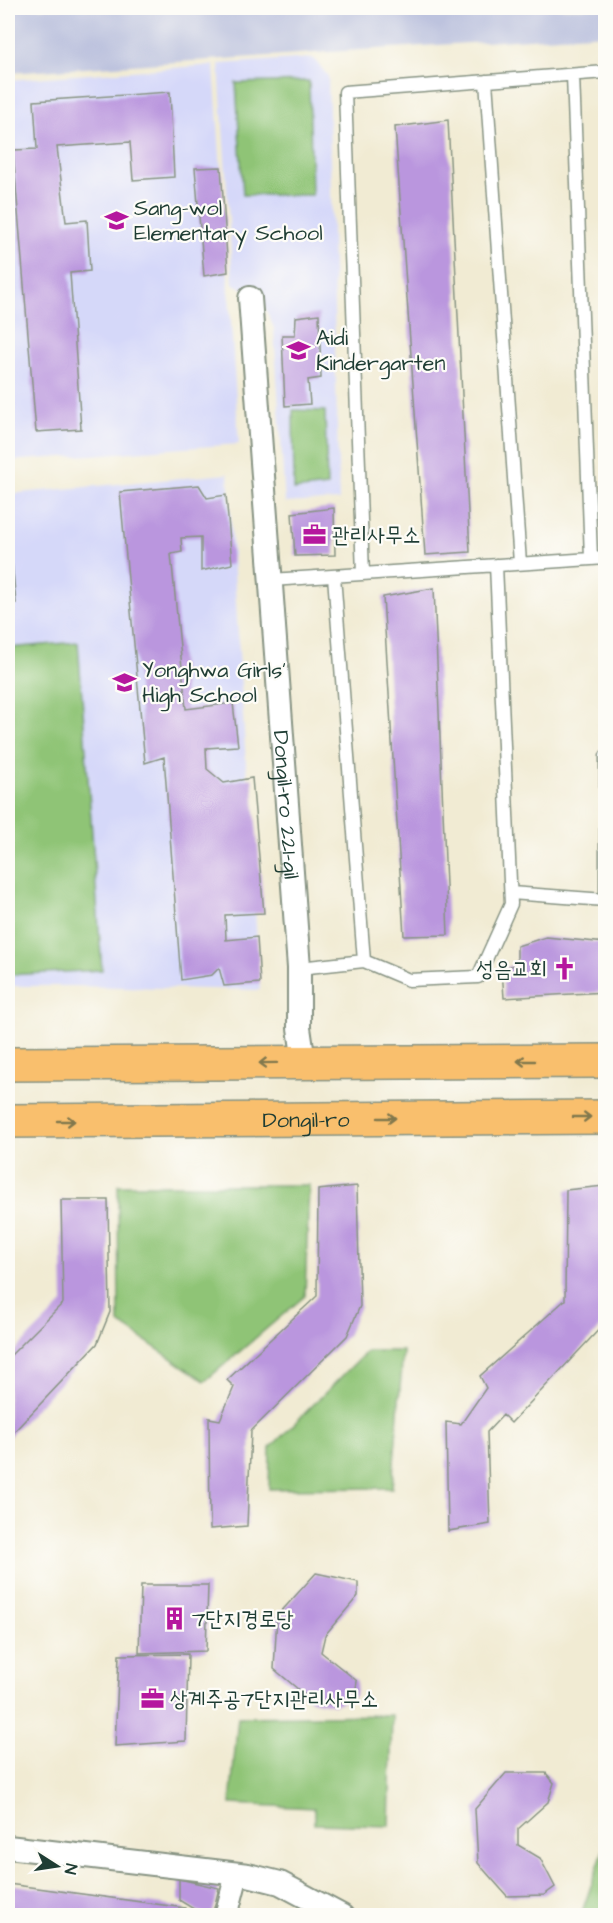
<svg xmlns="http://www.w3.org/2000/svg" width="613" height="1923" font-family="'Architects Daughter','Poor Story',sans-serif">
<style>
.built{fill:#d5d8f9}
.industrial{fill:#bdc3de}
.green{fill:#8fc476;stroke:#578055;stroke-width:1.5}
.building{fill:#ba96de}
.lines{fill:none;stroke-linecap:round;stroke-linejoin:round}
.service-casing{stroke:#889484;stroke-width:15}
.minor-casing{stroke:#889484;stroke-width:26}
.primary-casing{stroke:#889484;stroke-width:36}
.service{stroke:#fff;stroke-width:12}
.minor{stroke:#fff;stroke-width:22}
.primary{stroke:#f9bf6d;stroke-width:33}
.oneway{stroke:#81784e}
.labels{text-anchor:middle;stroke-width:4.5;stroke-linejoin:round;paint-order:stroke}
.poi-label{font-size:22px;fill:#1f3d34;stroke:#fdfcf7;text-anchor:start}
.street-label{font-size:22px;fill:#1f3d34;stroke:#fdfcf7}
</style>
<rect width="100%" height="100%" fill="#fdfcf7"/>
<filter id="ink" filterUnits="userSpaceOnUse"><feTurbulence type="fractalNoise" baseFrequency=".0167" numOctaves="2"/><feDisplacementMap in="SourceGraphic" scale="12" xChannelSelector="R" yChannelSelector="G"/><feConvolveMatrix kernelMatrix="1 2 1 2 8 2 1 2 1" color-interpolation-filters="sRGB"/></filter>
<filter id="wash" filterUnits="userSpaceOnUse"><feTurbulence type="fractalNoise" baseFrequency=".008" numOctaves="4" result="noise"/><feDisplacementMap in="SourceGraphic" scale="24" xChannelSelector="R" yChannelSelector="G"/><feGaussianBlur stdDeviation="1.35" result="paint"/><feColorMatrix in="noise" values="0 0 0 0 0 0 0 0 0 0 0 0 0 0 0 0 0 1.4 0 .05"/><feComposite in="paint" operator="in"/></filter>
<g filter="url(#wash)">
<rect width="100%" height="100%" fill="#f1ebd3"/>
<!-- built -->
<path class="built" d="M313,58L328,76L339,500L285,503L274,328L260,296L233,284L219,64Z
M214,65L239,444L8,461V80Z
M228,474L260,990L73,986H8V494Z"/>
<!-- industrial -->
<path class="industrial" d="M8,8H605L606,34L8,73Z"/>
<!-- green -->
<path class="green" d="M309,81L312,195H243L236,83Z
M293,410L325,411L327,486L294,490Z
M78,642L102,970L8,975V648Z
M118,1185H309L305,1296L205,1381L119,1323Z
M367,1351H403L392,1488L269,1489L270,1448Z
M392,1715L389,1826L314,1824V1808L230,1804L238,1717Z
M603,1851L606,1852L605,1915H581Z"/>
<g id="blocks">
<!-- building -->
<path class="building" d="M170,92L174,177L133,180L130,142L57,147L66,222L87,220L90,271L70,273L81,429L36,432L13,150L37,149L34,101Z
M448,120L470,552L425,555L395,127Z
M221,167L228,272L204,276L195,168Z
M319,314L321,378L308,380L310,404L285,406L282,335H295L296,317Z
M199,485L207,498L226,495L232,564L201,571V537L181,538L182,552L171,554L186,709L233,703L238,746L206,748L207,769L224,783L252,778L264,913L225,915L226,940L257,937L260,983L224,986L219,968L212,975L181,980L164,757L145,763L120,492Z
M334,508L335,555L295,556L292,513Z
M8,529H9L16,603L8,604Z
M434,588L448,935L404,936L383,597Z
M546,937L606,943L605,992L504,998L502,969L517,964V946Z
M357,1186L360,1306L347,1336L251,1431L247,1526L210,1529L209,1418L220,1420L234,1387L227,1380L317,1296L318,1190Z
M604,1186L602,1303L606,1309V1322L511,1423L503,1415L487,1432L490,1524L448,1531L446,1422L461,1424L486,1388L480,1376L565,1300L566,1190Z
M61,1200H108L110,1312L97,1344L8,1438V1358L63,1303Z
M316,1573L358,1582V1596L325,1635L321,1652L357,1681L355,1696L335,1705L311,1700L274,1669L277,1616Z
M141,1585H208L206,1651L139,1653Z
M188,1654L186,1741L115,1746L119,1655Z
M506,1773H546L554,1783L548,1802L518,1829V1845L540,1858L555,1887L544,1895L507,1896L478,1863L475,1809Z
M179,1879L219,1888L212,1916H205L179,1900Z
M8,1884L185,1908L183,1916H8Z"/>
</g>
</g>
<g filter="url(#ink)">
<use href="#blocks" fill-opacity="0" stroke="#889484" stroke-width="1.5"/>
<g class="lines">
<defs>
<path id="service" d="M573,75L591,558
M486,81L520,563
M363,574L345,92L606,72
M334,576L364,961
M271,580L606,558
M606,756V902
M511,893L605,900
M299,968L364,961L409,980L478,977L511,904L496,565"/>
<g id="minor">
<path id="s1" d="M250,298L299,968V1028L304,1062"/>
<path d="M8,1847L248,1875L280,1883L342,1916"/>
<path d="M226,1916L237,1874"/>
</g>
<g id="primary">
<path d="M8,1064L606,1061"/>
<path id="s2" d="M8,1121L606,1117"/>
</g>
</defs>
<!-- service casing -->
<use href="#service" class="service-casing"/>
<!-- minor casing -->
<use href="#minor" class="minor-casing"/>
<!-- primary casing -->
<use href="#primary" class="primary-casing"/>
<!-- service -->
<use href="#service" class="service"/>
<!-- minor -->
<use href="#minor" class="minor"/>
<!-- primary -->
<use href="#primary" class="primary"/>
</g>
<!-- one-way arrows -->
<defs><path id="oneway-shaft" d="M-6 0H5M1.5-3L5.5 0L1.5 3" fill="none" stroke-width="1.6" stroke-linecap="round" stroke-linejoin="round" transform="scale(1.5)"/></defs>
<g class="oneway">
<use href="#oneway-shaft" transform="translate(526 1061) rotate(180)"/>
<use href="#oneway-shaft" transform="translate(268 1063) rotate(179)"/>
<use href="#oneway-shaft" transform="translate(582 1117)"/>
<use href="#oneway-shaft" transform="translate(387 1118)"/>
<use href="#oneway-shaft" transform="translate(66 1121)"/>
</g>
</g>
<!-- icons -->
<defs>
<symbol id="school-bare" viewBox="-9 -9 18 18"><path d="M0-5L7-2L0 1L-7-2ZM-4 1L0 2.5L4 1V4Q0 6-4 4Z" fill="#b5179e" stroke="#fdfcf7" stroke-width="2.5" paint-order="stroke"/></symbol>
<symbol id="office-bare" viewBox="-9 -9 18 18"><path d="M-6-3h4V-5.5h4V-3h4V5H-6ZM-1-4.5V-3h2v-1.5ZM-6 0V1H6V0Z" fill="#b5179e" stroke="#fdfcf7" stroke-width="2.5" paint-order="stroke"/></symbol>
<symbol id="church-bare" viewBox="-9 -9 18 18"><path d="M-1.2-6h2.4v3.5h3.3v2.4h-3.3V6h-2.4V-.1h-3.3v-2.4h3.3Z" fill="#b5179e" stroke="#fdfcf7" stroke-width="2.5" paint-order="stroke"/></symbol>
<symbol id="building-bare" viewBox="-9 -9 18 18"><path d="M-4-6H4V6H1V3H-1V6H-4ZM-2.5-4.3h1.7v1.8h-1.7ZM.8-4.3h1.7v1.8H.8ZM-2.5-1h1.7V.8h-1.7ZM.8-1h1.7V.8H.8Z" fill="#b5179e" stroke="#fdfcf7" stroke-width="2.5" paint-order="stroke"/></symbol>
</defs>
<g fill-rule="evenodd">
<use href="#school-bare" x="100" y="204" width="33" height="33"/>
<use href="#school-bare" x="282" y="334" width="33" height="33"/>
<use href="#office-bare" x="298" y="518" width="33" height="33"/>
<use href="#school-bare" x="108" y="666" width="33" height="33"/>
<use href="#church-bare" x="548" y="952" width="33" height="33"/>
<use href="#building-bare" x="158" y="1602" width="33" height="33"/>
<use href="#office-bare" x="136" y="1682" width="33" height="33"/>
</g>
<g class="labels">
<!-- poi labels -->
<g class="poi-label">
<text x="134" y="215">Sang-wol<tspan x="134" dy="25">Elementary School</tspan></text>
<text x="316" y="345">Aidi<tspan x="316" dy="25">Kindergarten</tspan></text>
<text x="332" y="542">관리사무소</text>
<text x="142" y="677">Yonghwa Girls'<tspan x="142" dy="25">High School</tspan></text>
<text x="547" y="976" text-anchor="end">성음교회</text>
<text x="192" y="1626">7단지경로당</text>
<text x="170" y="1706">상계주공7단지관리사무소</text>
</g>
<!-- street labels -->
<g class="street-label">
<text dy="8" stroke="none"><textPath href="#s1" startOffset="508">Dongil-ro 221-gil</textPath></text>
<text dy="8" stroke="none"><textPath href="#s2" startOffset="298">Dongil-ro</textPath></text>
</g>
</g>
<!-- margin -->
<rect width="613" height="1923" fill="none" stroke="#fdfcf7" stroke-width="30"/>
<!-- north arrow -->
<g transform="translate(57 1866) rotate(102)" stroke="#fdfcf7" stroke-width="4.5" paint-order="stroke">
<path d="M0-4.5L10 22L0 15L-10 22Z" fill="#1f3d34"/>
<text y="-9" font-size="16" font-weight="bold" text-anchor="middle" fill="#1f3d34">N</text>
</g>
</svg>
